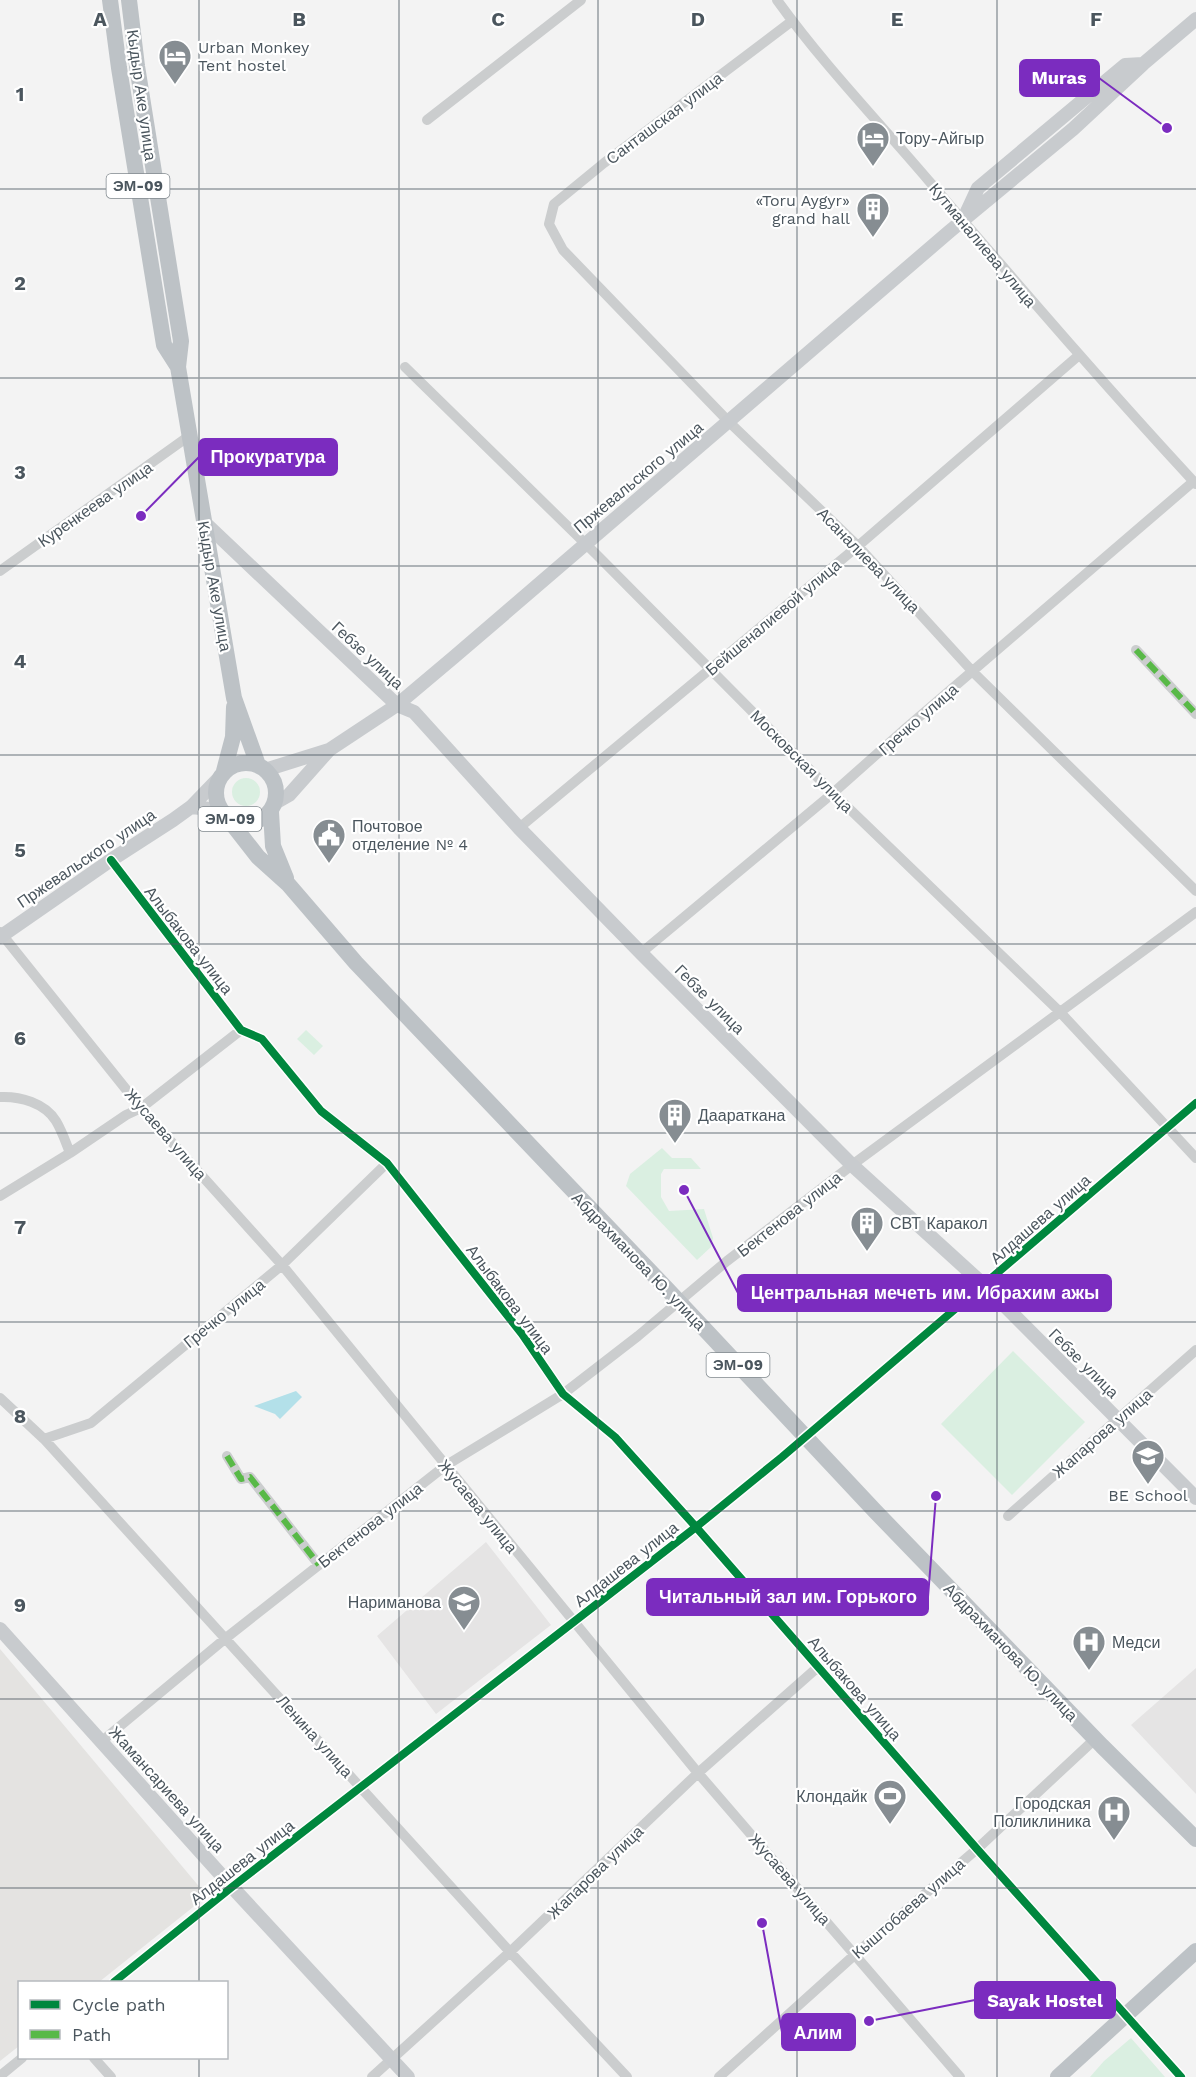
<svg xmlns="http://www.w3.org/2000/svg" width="1196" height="2077" font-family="'Work Sans',sans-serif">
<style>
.commercial{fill:#e4e3e1}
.education{fill:#e5e4e4}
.green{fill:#daefe1}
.water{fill:#b3e0e9}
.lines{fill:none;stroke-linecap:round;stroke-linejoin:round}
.minor{stroke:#cbcdce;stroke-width:10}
.major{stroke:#c8cbce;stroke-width:14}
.highway{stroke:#bdc2c6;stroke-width:16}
.quiet{stroke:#58b947;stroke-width:6;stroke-dasharray:12 6;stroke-linecap:butt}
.cycleway-casing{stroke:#fff;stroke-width:11}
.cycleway{stroke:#00873e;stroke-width:8}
.grid{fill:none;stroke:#4b565e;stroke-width:1.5;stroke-opacity:0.55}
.labels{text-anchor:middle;stroke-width:4.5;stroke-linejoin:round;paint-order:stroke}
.shield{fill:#fff;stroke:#81898e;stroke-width:1.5}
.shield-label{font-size:15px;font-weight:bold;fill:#4b565e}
.poi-label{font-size:16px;fill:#4b565e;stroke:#fff;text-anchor:start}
.street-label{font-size:16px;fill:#4b565e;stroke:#fff}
.grid-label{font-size:20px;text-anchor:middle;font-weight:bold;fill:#4b565e;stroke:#fff;stroke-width:4.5;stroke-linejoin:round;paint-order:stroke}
.leader{fill:none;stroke:#7b2cbf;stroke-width:2}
.callout-dot{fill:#7b2cbf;stroke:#fff;stroke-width:2}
.callout{fill:#7b2cbf;stroke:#7b2cbf;stroke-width:2}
.callout-label{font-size:18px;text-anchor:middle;font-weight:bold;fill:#fff}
</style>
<rect width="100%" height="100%" fill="#f3f3f3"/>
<!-- commercial -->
<path class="commercial" d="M0,1649L207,1896L99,1982H20L19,2046L0,2061Z"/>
<!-- education -->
<path class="education" d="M486,1542L551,1625L436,1714L377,1636Z
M1196,1668V1794L1131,1725Z"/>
<!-- green -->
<path class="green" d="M232 792a14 14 0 1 1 28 0a14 14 0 1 1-28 0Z
M306,1030L323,1046L314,1055L297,1039Z
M662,1148L672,1158H691L701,1169H664L661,1174V1197L669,1211L704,1209L713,1238L711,1247L697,1260L626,1186L630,1174Z
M1013,1351L1085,1422L1012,1495L941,1424Z
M1131,2038L1165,2077H1090L1104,2061Z"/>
<!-- water -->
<path class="water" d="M296,1391L302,1397L280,1419L275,1414L254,1406Z"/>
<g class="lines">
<!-- minor -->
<path class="minor" d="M777,0C823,64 878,121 929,181C1017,283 1104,385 1196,484
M792,21L604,163L554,204L549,224L563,250L729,422L858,546L973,672L1196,891
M427,120L581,0
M405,367L597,555L833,793L1059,1011L1196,1158
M0,571L189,436
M1136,650L1196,714
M519,828L858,546L1078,356
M111,860L241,1030L262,1039L321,1111L387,1163L522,1334L563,1394L615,1437L696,1527L977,1849L1181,2077
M0,932L141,1108L282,1265L698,1773L960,2077
M641,953L833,793L905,729L1194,481
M0,1097C20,1096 45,1103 56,1121C62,1131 66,1143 70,1153
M0,1196L70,1153L126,1115L141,1108L241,1030
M0,1398L44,1439L510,1952L627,2077
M44,1439L91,1423L282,1265L387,1163
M227,1456L241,1479L250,1477L319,1565
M1008,1516L1196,1350
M102,1741L226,1638L445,1466L563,1394L638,1336L727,1261L852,1165L1196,912
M114,1982L232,1887L696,1527L782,1457L1196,1103
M94,2058L111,2077
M0,2076L22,2058
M372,2077L510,1952L698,1773L818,1667
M719,2077L860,1950L977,1849L1095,1739"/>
<!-- major -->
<path class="major" d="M965,216L978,188L1125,65L1143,64
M204,522L397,705L414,712L519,828L641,953L852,1165L984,1285L1196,1498
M265,770L329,750
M275,803L289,795L329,750L397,705L454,657L950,231L1073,129L1143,64L1196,19
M191,807L220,810
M0,937L111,860L173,820L191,807L219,778
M0,1629L232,1887L408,2077"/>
<!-- highway -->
<path class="highway" d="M110,0L119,68L164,345L178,367
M129,0L137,66L181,341L178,367L234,698L258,765
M216 793a30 30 0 1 1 60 0a30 30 0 1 1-60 0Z
M224,771L233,737L234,707
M271,812L273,846L286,878
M226,816L258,857L288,884L356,963L667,1289L875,1511L1102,1746L1196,1839
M1058,2077L1196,1951"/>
<!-- quiet -->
<path class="quiet" d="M1136,650L1196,714
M227,1456L241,1479L250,1477L319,1565"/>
<defs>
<path id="cycleway" d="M111,860L241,1030L262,1039L321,1111L387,1163L522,1334L563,1394L615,1437L696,1527L977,1849L1181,2077
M114,1982L232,1887L696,1527L782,1457L1196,1103"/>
</defs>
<!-- cycleway casing -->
<use href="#cycleway" class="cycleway-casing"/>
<!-- cycleway -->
<use href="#cycleway" class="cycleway"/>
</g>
<!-- grid -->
<path class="grid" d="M199,0V1982M399,0V2077M598,0V2077M797,0V2077M997,0V2077M0,189H1196M0,378H1196M0,566H1196M0,755H1196M0,944H1196M0,1133H1196M0,1322H1196M0,1511H1196M0,1699H1196M0,1888H1196M199,2058V2077"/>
<!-- icons -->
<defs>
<symbol id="hotel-pin" viewBox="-11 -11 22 30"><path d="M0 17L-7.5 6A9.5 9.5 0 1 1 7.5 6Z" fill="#868d92" stroke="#fff"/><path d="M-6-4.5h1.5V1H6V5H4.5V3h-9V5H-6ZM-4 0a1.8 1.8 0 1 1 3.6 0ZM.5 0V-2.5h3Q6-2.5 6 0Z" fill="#fff"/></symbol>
<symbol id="building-pin" viewBox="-11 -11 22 30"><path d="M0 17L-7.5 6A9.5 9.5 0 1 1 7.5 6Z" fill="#868d92" stroke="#fff"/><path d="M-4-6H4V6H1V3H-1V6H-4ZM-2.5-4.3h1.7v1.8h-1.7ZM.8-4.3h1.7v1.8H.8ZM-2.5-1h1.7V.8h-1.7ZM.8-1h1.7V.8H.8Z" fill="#fff"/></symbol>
<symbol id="civic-pin" viewBox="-11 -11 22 30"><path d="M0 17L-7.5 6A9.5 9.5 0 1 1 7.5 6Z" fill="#868d92" stroke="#fff"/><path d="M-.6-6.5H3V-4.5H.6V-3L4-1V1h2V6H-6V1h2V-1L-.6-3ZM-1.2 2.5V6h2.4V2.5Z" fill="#fff"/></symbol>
<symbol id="school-pin" viewBox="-11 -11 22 30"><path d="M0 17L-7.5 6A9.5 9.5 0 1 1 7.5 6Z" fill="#868d92" stroke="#fff"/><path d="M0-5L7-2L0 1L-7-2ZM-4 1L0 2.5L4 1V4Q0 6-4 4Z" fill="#fff"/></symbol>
<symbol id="hospital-pin" viewBox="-11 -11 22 30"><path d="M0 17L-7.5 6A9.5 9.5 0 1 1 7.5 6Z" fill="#868d92" stroke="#fff"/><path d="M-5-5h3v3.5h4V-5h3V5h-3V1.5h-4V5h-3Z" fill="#fff"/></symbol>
<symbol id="stadium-pin" viewBox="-11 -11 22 30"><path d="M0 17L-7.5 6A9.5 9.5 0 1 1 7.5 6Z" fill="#868d92" stroke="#fff"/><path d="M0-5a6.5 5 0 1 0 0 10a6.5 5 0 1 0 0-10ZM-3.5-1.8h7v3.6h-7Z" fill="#fff"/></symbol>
</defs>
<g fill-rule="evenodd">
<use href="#hotel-pin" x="156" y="37" width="38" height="52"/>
<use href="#hotel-pin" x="854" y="119" width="38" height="52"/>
<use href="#building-pin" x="854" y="190" width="38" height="52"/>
<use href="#civic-pin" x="310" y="816" width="38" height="52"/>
<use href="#building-pin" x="656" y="1096" width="38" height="52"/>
<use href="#building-pin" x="848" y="1204" width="38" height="52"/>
<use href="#school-pin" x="1129" y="1437" width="38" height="52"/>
<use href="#school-pin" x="445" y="1583" width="38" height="52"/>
<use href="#hospital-pin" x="1070" y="1623" width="38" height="52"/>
<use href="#stadium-pin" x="871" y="1777" width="38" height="52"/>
<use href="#hospital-pin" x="1095" y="1793" width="38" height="52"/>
</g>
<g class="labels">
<!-- shield labels -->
<g class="shield">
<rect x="106.5" y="174" width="63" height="24" rx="4.5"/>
<rect x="198.5" y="807" width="63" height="24" rx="4.5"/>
<rect x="706.5" y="1353" width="63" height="24" rx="4.5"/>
</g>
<g class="shield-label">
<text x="138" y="191">ЭМ-09</text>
<text x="230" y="824">ЭМ-09</text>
<text x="738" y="1370">ЭМ-09</text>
</g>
<!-- poi labels -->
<g class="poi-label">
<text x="198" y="53">Urban Monkey<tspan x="198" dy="18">Tent hostel</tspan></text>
<text x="896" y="144">Тору-Айгыр</text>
<text x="850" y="206" text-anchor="end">«Toru Aygyr»<tspan x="850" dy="18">grand hall</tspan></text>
<text x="352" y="832">Почтовое<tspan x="352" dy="18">отделение № 4</tspan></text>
<text x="698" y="1121">Даараткана</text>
<text x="890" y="1229">СВТ Каракол</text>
<text x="1148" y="1501" text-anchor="middle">BE School</text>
<text x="441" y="1608" text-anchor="end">Нариманова</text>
<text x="1112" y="1648">Медси</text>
<text x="867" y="1802" text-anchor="end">Клондайк</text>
<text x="1091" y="1809" text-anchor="end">Городская<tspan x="1091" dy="18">Поликлиника</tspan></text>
</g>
<!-- street labels -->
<g class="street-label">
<text transform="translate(142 95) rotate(82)" y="6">Кыдыр Аке улица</text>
<text transform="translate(664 118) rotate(-37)" y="6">Санташская улица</text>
<text transform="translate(983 245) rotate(50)" y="6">Кутманалиева улица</text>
<text transform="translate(638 477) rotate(-40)" y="6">Пржевальского улица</text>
<text transform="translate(95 504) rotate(-35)" y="6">Куренкеева улица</text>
<text transform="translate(869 560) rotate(46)" y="6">Асаналиева улица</text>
<text transform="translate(215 586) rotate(80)" y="6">Кыдыр Аке улица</text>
<text transform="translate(773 617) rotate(-40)" y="6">Бейшеналиевой улица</text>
<text transform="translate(368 655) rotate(43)" y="6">Гебзе улица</text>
<text transform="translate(918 719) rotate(-41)" y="6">Гречко улица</text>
<text transform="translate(802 761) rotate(45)" y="6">Московская улица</text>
<text transform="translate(86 858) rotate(-34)" y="6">Пржевальского улица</text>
<text transform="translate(189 940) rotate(52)" y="6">Алыбакова улица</text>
<text transform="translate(710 999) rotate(45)" y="6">Гебзе улица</text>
<text transform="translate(166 1134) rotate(49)" y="6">Жусаева улица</text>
<text transform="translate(789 1214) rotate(-38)" y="6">Бектенова улица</text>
<text transform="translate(1040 1219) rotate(-41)" y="6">Алдашева улица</text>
<text transform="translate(639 1261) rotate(46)" y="6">Абдрахманова Ю. улица</text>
<text transform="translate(510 1299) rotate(53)" y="6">Алыбакова улица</text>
<text transform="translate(224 1313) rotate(-39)" y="6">Гречко улица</text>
<text transform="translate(1084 1363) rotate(45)" y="6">Гебзе улица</text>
<text transform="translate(1102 1433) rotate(-41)" y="6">Жапарова улица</text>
<text transform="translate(478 1506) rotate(51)" y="6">Жусаева улица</text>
<text transform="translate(370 1525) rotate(-38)" y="6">Бектенова улица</text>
<text transform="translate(626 1564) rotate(-38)" y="6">Алдашева улица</text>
<text transform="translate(1011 1652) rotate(46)" y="6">Абдрахманова Ю. улица</text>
<text transform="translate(855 1688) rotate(49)" y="6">Алыбакова улица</text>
<text transform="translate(315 1736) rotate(48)" y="6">Ленина улица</text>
<text transform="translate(167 1789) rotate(48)" y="6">Жамансариева улица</text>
<text transform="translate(242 1862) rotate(-38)" y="6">Алдашева улица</text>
<text transform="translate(595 1872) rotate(-44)" y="6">Жапарова улица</text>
<text transform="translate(790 1879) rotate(49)" y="6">Жусаева улица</text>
<text transform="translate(908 1908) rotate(-41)" y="6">Кыштобаева улица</text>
</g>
</g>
<g class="grid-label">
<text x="100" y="26">A</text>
<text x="299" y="26">B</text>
<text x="498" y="26">C</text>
<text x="698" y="26">D</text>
<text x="897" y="26">E</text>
<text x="1096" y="26">F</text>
<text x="20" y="101">1</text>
<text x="20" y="290">2</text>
<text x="20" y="479">3</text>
<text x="20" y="668">4</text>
<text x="20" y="857">5</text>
<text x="20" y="1045">6</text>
<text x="20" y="1234">7</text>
<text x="20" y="1423">8</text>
<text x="20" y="1612">9</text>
</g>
<!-- callouts -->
<path class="leader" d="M1167 128L1099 78M141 516L199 457M684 1190L738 1293M936 1496L928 1597M869 2021L975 2000M762 1923L782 2032"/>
<g class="callout-dot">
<circle cx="1167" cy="128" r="6"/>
<circle cx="141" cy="516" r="6"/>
<circle cx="684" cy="1190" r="6"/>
<circle cx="936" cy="1496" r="6"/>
<circle cx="869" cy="2021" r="6"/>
<circle cx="762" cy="1923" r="6"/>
</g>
<g class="callout">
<rect x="1020" y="60" width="79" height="36" rx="6"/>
<rect x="199" y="439" width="138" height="36" rx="6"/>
<rect x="738" y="1275" width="373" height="36" rx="6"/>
<rect x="647" y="1579" width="281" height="36" rx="6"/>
<rect x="975" y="1982" width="140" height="36" rx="6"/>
<rect x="782" y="2014" width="73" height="36" rx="6"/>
</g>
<g class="callout-label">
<text x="1059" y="84">Muras</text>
<text x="268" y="463">Прокуратура</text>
<text x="925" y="1299">Центральная мечеть им. Ибрахим ажы</text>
<text x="788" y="1603">Читальный зал им. Горького</text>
<text x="1045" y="2007">Sayak Hostel</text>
<text x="818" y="2039">Алим</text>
</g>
<!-- legend -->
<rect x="18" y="1981" width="210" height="78" fill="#ffffff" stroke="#b7bbbf" stroke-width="1.5"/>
<rect x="30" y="2000" width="30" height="9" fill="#00873e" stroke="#b7bbbf" stroke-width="1.5"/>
<text x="72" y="2011" font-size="18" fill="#4b565e">Cycle path</text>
<rect x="30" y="2030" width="30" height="9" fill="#58b947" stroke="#b7bbbf" stroke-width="1.5"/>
<text x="72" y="2041" font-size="18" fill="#4b565e">Path</text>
</svg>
